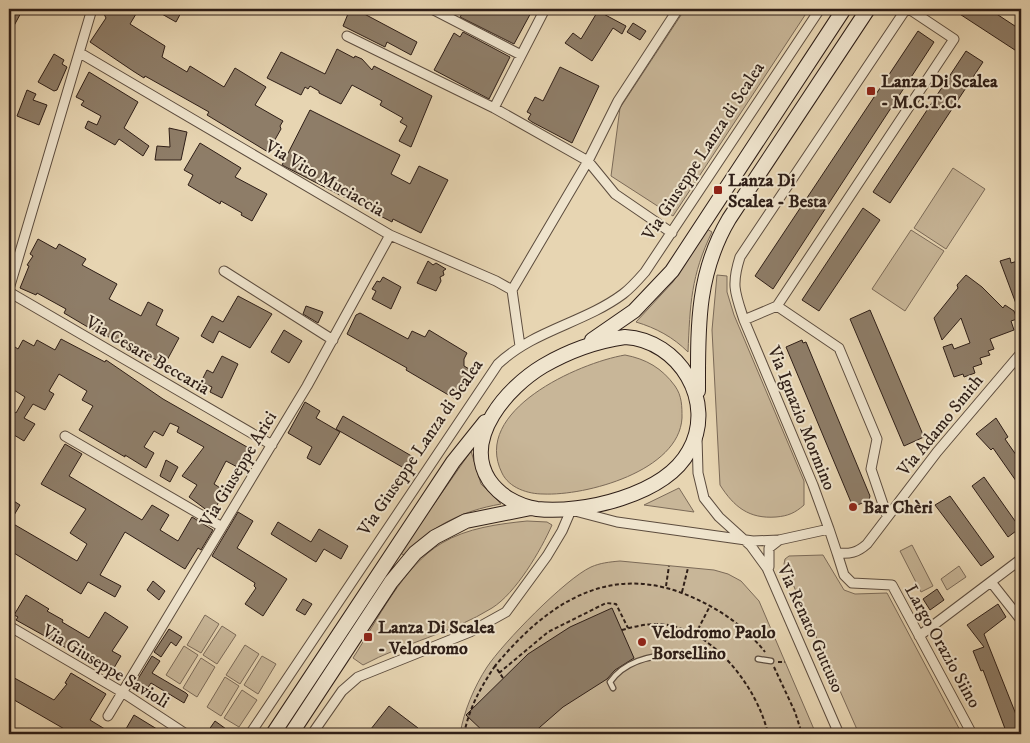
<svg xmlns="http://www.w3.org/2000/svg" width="1030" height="743" font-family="'IM FELL DW Pica',serif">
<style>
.green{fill:#c8b698;stroke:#7b6a58}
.building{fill:#8e7d68;stroke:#2e1e17}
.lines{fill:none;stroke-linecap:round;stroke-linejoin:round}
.lane-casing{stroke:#5c4c3e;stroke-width:7}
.street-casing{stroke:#5c4c3e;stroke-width:11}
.secondary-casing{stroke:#2e1e17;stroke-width:16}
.path{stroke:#2e1e17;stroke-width:2;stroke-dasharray:4 2.5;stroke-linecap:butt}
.lane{stroke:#efe4cd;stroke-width:4.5}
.street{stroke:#efe4cd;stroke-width:9}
.secondary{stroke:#efe4cd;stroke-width:14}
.poi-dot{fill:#8f2418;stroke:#efe4cd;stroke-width:2}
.labels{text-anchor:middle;stroke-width:4;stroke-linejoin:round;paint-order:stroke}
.poi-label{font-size:18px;font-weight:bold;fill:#2e1e17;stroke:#efe4cd;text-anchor:start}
.street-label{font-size:18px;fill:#2e1e17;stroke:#efe4cd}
</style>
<rect width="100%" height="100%" fill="#e7d5b2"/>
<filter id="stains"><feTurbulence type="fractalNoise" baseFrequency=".004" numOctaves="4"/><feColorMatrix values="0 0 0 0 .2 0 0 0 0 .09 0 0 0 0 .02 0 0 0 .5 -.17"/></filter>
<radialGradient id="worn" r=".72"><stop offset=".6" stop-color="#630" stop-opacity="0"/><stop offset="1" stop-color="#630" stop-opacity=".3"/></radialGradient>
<!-- green -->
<path class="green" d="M685,9H809L673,216L611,176L620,108Z
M953,168L985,189L946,249L914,228Z
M707,229L712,232C691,275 690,305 688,352C673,337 656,328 636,322L673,282Z
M911,230L944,251L905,311L872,289Z
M717,275L727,276V292L734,315L804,481V505C795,513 788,516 776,517C749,519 734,507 720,485L712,330Z
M625,355C646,359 662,368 675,386C682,396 682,406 682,418C679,471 586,496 543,494C528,494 509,488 502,473C471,411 578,363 625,355Z
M471,451L481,484L501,504C461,511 432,526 404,555L400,553Z
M679,488L694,512L644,505Z
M527,521L547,522L552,525C541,550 516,593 492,608C452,633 404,643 363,665L353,658C377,621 403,566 442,543C467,528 498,524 527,521Z
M912,545L933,586L921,592L900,551Z
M823,555L844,590L855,594L887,593L962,734H859L784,564L785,559L789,556Z
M620,561L714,570L728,574L741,581L759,601L816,734H460C464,711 474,687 487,667C503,643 565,579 591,567C600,563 609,562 620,561Z
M959,566L966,577L947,590L941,579Z
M205,615L219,624L201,653L187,645Z
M222,626L236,635L217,664L203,655Z
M245,645L259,654L240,684L226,675Z
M184,646L198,655L180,684L166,675Z
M262,656L276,664L258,694L244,685Z
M201,658L215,667L197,697L183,688Z
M225,677L239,686L221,716L207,707Z
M242,690L257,700L239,727L224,718Z"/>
<!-- building -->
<path class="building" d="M9,9H23L9,35Z
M107,9H139L130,24L165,46L162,57L187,72L190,66L224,87L235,68L266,87L255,105L283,121L280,126L281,129L268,152L207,115L209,112L145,76L144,78L133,71L90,42L106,18L104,14Z
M153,9H183L176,22Z
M350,9H355L417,42L411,55L387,42L385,47L343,26Z
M465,9H533L514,44L460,17Z
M952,9H989L1021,30V54Z
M598,11L626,26L622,34L613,28L592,61L565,43L573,33L581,39Z
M633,23L646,31L640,40L627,32Z
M918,31L934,42L773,289L755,276Z
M463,32L510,57L489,99L434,70L454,33L460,37Z
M337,49L354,58L355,56L362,59L372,70L374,66L432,96L411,147L399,141L407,126L400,122L403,118L380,105L382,101L352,85L341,104L319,93V91L310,86L308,89L305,87L301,95L267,78L281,52L325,74Z
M966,51L983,62L890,203L873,192Z
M54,54L64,60L62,64L67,67L57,90L54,91L38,82Z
M560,67L599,86L572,143L532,122L528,119L531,114L527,112L535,97L543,101Z
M89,72L138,102L124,128L149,146L143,156L119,139L115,145L85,128L88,121L97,125L101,116L81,105L84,101L76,97Z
M27,90L36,94L33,100L47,105L39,125L17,116Z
M310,110L400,155L391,174L410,184L419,166L448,180L421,233L393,219L392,222L282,165Z
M169,128L187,132L181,160H155L157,146L170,147Z
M200,143L241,168L235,177L267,194L252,221L241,215L242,213L221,201L220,204L188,185L193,175L184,170Z
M863,208L880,220L819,311L802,300Z
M38,239L56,249L59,244L86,259L82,265L117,284L109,299L141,316L148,302L163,310L156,325L179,338L165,364L86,326L64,313L66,309L37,293L36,295L20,288L29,266L27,265L33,256L30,254Z
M1010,258L1011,263L1021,260V317L1000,261Z
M428,261L433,265L436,263L446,269L443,271L444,275L440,277L441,281L436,291L417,283Z
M966,275L982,287L1003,308L1005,305L1014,311L1017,319L1011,321L1014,330L990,339L994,349L988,351L990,355L980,358L982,364L973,367L975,373L964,377L963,374L954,377L943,347L952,344L954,349L970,343L961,318L942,340L934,318L958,288L957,285Z
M383,277L401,287L391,309L372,299L376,291L372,289L377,281L380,282Z
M238,296L272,314L250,348L219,331L213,343L201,336L212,316L223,322Z
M306,306L323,312L318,323L303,314Z
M870,310L924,437L904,446L850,319Z
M360,313L408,339L412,331L425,337L429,330L467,353L464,359V366L476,373L457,400L406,370L407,368L347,334L356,315Z
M284,330L302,341L289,363L271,352Z
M61,339L105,362L106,360L163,399L254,451L243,470L226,461L214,484L225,491L212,514L189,497L197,485L182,476L204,447L177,432L179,427L170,423L163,436L154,431L144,447L154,453L146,468L125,455V457L79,430L93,406L82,400L87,391L59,374L49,391L54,394L45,410L33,404L24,418L35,424L24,441L9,432V408L16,413L25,397L9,387V343L18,349L23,340L34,346L37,340L55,350Z
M802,340L803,343L806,342L870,496L869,500L853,507L786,347Z
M222,356L238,364L222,398L210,392L212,387L201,382L207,370L213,373Z
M305,402L320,411L316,418L340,432L320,465L307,458L312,447L288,433Z
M343,416L415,458L409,471L336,429Z
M996,418L1008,437L1005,439L1021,462V488L993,448L991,450L976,434Z
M65,444L82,454L69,476L142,520L152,505L169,515L160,530L178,541L192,517L213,530L201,550L198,548L185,569L125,532L100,575L121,586L115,597L88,582L81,594L9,550V498L20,505L10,522L77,561L87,544L70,533L86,509L41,484Z
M166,460L178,467L170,482L160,476Z
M984,477L1020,528L1008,537L972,486Z
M950,496L994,557L981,566L935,505Z
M238,512L253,521L237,548L287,579L263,616L245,604L256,588L254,586L255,583L212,556Z
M278,522L311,542L319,529L348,546L341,559L324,549L316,562L271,534Z
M153,581L165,591L159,600L147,590Z
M937,589L944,600L930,610L923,599Z
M26,595L49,609L47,611L63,620L62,622L89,638L105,612L128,627L112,651L121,656L111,673L16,620L18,617L14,615Z
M303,599L312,604L305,615L296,610Z
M998,604L1006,617L984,634L1021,727V734H1007L983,670L981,671L973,651L984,647L967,625Z
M612,608L634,658L615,670L607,679L563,707L532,734H486L466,715L528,654L570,627Z
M169,629L182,637L176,646L171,642L161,657L154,652Z
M152,656L160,661L152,673L186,693L188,695L184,703L151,683L144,693L133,687Z
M71,673L106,694L90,720L113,734H73L9,697V675L54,700L67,684L65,683Z
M389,706L418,728L414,734H367Z
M134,715L165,734H123Z
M215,721L233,734H206Z"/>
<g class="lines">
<defs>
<path id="lane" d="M758,659L771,661
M613,688L610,682C628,656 665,653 694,655"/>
<path id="street" d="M432,9L521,55
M347,36L494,108L588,161L615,194L672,233
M80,53L390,235L496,281L512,290L520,346
M494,108L545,9
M224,271L333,340
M9,289L92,9
M512,290L588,161L618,101L678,9
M9,292L272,445
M744,320L777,306
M65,436L222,527
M697,437L698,473L704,498L719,517L751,546L767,568L839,734
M887,516L871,469L877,439L839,348L777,306L954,39L909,9
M829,529L813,485L744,320C735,293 731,285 740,257L906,9
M837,553L844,575L852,583L892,585L972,734
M769,567V548L778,541
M991,582L1021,620
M9,626L122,692L186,734
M919,636L1021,559
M108,716L307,386L390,235
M250,734L498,364C534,330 584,323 623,294C631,288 638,280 645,272L820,9
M312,734L342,691L358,677L470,632L506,612L547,556L562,531L571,510L617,522L753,541L779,540L829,529L837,553C850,554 857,553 867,544L937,452L1021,353"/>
<path id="secondary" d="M625,337C679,340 717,402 689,451C665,495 583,514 537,509C518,506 500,496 489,480C462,438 508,387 543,366C567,352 597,341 625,337Z
M592,340L634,311L672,271L844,9
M698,391C698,329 696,275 729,219L868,9
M273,734L453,462L485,422
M291,734L391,582L415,553L435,537L466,521L531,508"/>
</defs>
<!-- lane casing -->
<use href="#lane" class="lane-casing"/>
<!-- street casing -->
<use href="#street" class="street-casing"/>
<!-- secondary casing -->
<use href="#secondary" class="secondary-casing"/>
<!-- path -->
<path class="path" d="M666,586L669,566
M682,592L688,568
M622,630C636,626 653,622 668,625C716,633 758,689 768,734
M695,635L710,606
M778,662H785
M774,667L795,712L802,734
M499,673L548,632L606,603L616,604L628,628
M503,678L495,666C548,602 612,559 696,599C723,611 747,629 765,652
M464,734C469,709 480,688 495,666
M784,734L802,731"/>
<!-- lane -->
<use href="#lane" class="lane"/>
<!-- street -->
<use href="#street" class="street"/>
<!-- secondary -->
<use href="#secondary" class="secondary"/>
</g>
<!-- markers -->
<g class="poi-dot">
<rect x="866" y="86" width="10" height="10" rx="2.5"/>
<rect x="713" y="185" width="10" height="10" rx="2.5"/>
<circle cx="853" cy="507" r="5"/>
<rect x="363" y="632" width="10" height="10" rx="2.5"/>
<circle cx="642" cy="642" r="5"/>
</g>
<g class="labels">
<!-- poi labels -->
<g class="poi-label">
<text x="881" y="87">Lanza Di Scalea<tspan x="881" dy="21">- M.C.T.C.</tspan></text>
<text x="728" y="186">Lanza Di<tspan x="728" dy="21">Scalea - Besta</tspan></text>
<text x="863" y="513">Bar Chèri</text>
<text x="378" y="633">Lanza Di Scalea<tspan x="378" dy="21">- Velodromo</tspan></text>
<text x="652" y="638">Velodromo Paolo<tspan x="652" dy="21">Borsellino</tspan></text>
</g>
<!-- street labels -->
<g class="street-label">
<text transform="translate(703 151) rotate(-57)" y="6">Via Giuseppe Lanza di Scalea</text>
<text transform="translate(325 178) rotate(30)" y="6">Via Vito Muciaccia</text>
<text transform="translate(148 355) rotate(30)" y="6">Via Cesare Beccaria</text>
<text transform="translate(802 418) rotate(68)" y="6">Via Ignazio Mormino</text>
<text transform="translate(940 425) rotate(-51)" y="6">Via Adamo Smith</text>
<text transform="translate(420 447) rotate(-56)" y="6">Via Giuseppe Lanza di Scalea</text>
<text transform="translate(238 469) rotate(-59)" y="6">Via Giuseppe Arici</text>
<text transform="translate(811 628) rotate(66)" y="6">Via Renato Guttuso</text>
<text transform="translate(943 646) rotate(61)" y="6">Largo Orazio Siino</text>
<text transform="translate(106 666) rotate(31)" y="6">Via Giuseppe Savioli</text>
</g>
</g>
<!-- margin -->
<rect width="1030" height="743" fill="none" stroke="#e7d5b2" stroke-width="30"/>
<rect x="10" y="10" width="1010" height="723" fill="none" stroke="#2e1e17" stroke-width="2.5"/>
<rect x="15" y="15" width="1000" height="713" fill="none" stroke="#2e1e17"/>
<rect width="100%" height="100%" filter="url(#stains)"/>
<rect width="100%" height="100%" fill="url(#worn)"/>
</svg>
